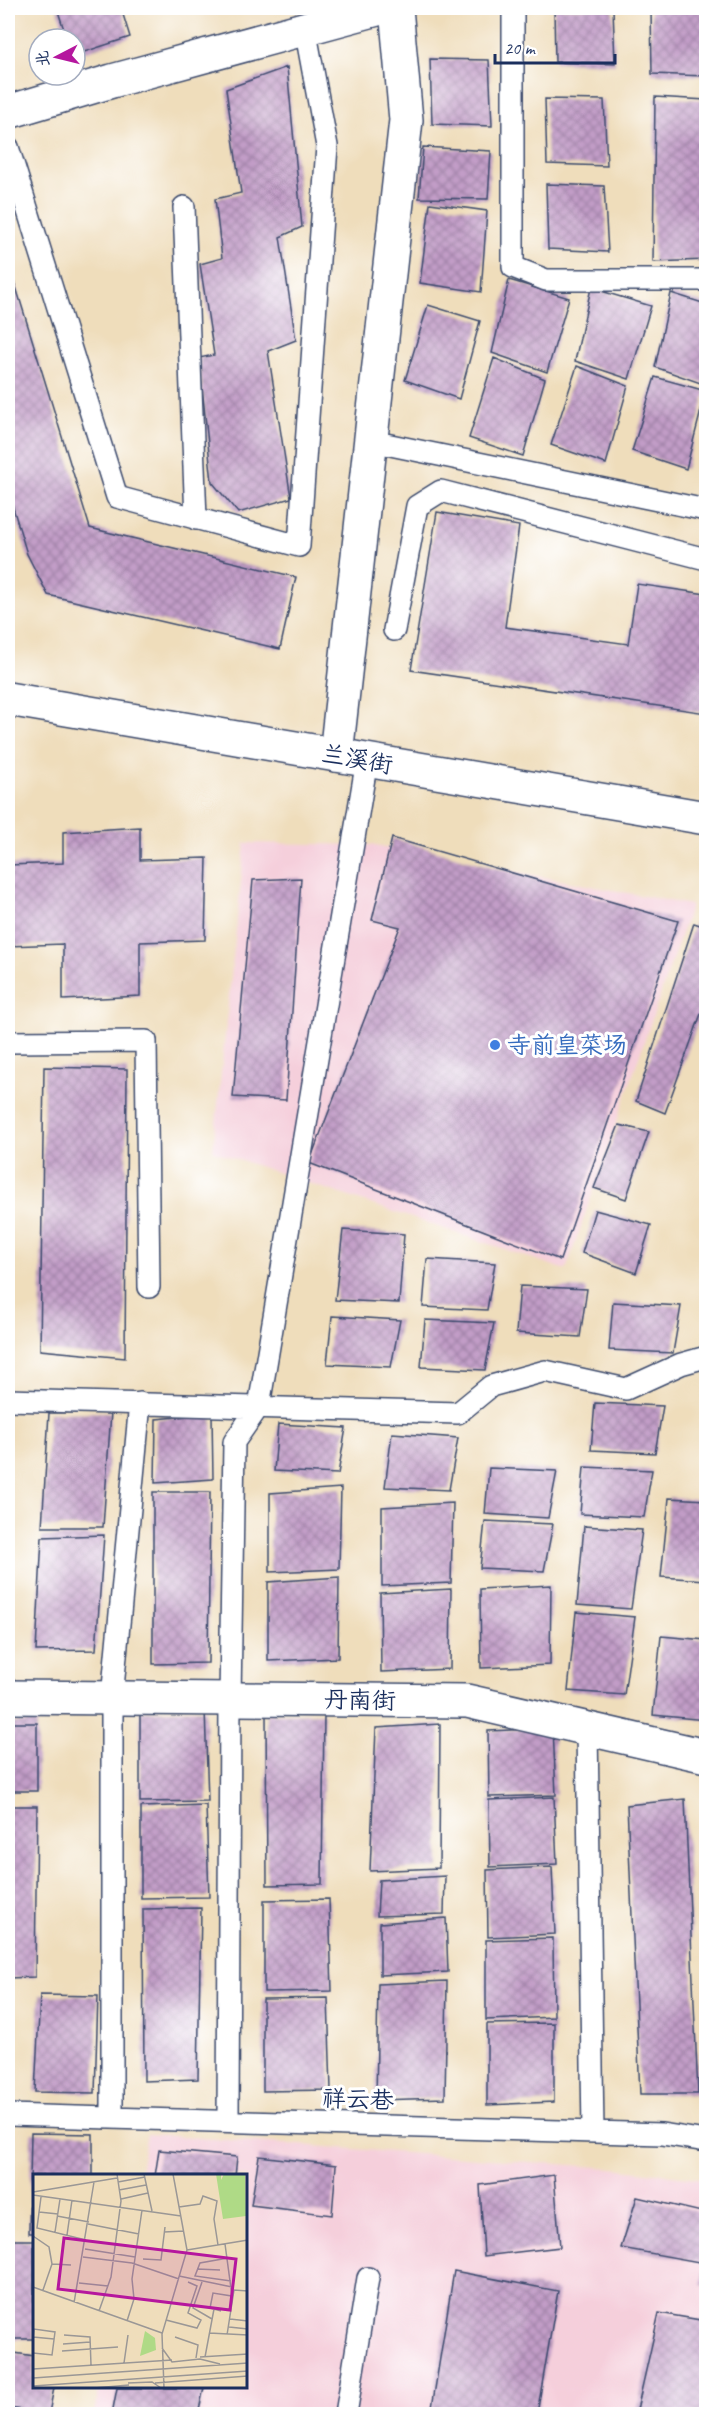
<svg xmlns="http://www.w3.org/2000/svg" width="714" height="2422" font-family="Caveat,'LXGW WenKai TC',sans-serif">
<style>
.built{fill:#f5cfdb}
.building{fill:url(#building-cross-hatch)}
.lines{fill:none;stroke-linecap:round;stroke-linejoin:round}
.service-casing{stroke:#3b496c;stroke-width:24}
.minor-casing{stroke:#3b496c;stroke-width:36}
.tertiary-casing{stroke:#3b496c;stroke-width:36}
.service{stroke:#fff;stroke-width:21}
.minor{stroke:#fff;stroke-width:33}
.tertiary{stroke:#fff;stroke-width:33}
.shop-dot{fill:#3f7fe0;stroke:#fff;stroke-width:2}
.labels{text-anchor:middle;stroke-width:6;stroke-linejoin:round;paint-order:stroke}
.street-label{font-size:24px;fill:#1b2f5e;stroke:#fff}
.shop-label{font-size:24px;fill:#366cbe;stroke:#fff;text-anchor:start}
.inset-road{fill:none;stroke:#9a9796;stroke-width:1.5}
.view{fill:#b5179e;fill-opacity:0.15;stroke:#b5179e;stroke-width:3}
.inset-edge{fill:none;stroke:#1b2f5e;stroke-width:3}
</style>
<defs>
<pattern id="building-cross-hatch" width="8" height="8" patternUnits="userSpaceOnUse" patternTransform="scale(1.5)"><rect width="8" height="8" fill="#c29dc7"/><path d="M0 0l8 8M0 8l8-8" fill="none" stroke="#9d80a5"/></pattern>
</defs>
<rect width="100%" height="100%" fill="#fff"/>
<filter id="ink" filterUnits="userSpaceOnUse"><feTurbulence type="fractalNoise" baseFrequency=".0167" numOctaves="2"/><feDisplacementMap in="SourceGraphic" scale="12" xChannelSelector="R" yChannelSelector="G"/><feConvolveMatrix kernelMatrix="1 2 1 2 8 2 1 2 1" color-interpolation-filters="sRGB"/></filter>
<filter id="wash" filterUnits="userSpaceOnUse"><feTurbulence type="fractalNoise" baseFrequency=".008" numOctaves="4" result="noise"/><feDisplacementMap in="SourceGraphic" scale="24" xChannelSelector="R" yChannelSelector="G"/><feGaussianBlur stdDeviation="1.35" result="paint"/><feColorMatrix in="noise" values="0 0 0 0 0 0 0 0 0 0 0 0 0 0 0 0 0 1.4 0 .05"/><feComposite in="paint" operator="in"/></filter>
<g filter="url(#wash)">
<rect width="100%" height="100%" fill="#efddbb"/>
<!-- built -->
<path class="built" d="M245,843L375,845L691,905L566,1270L213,1151Z
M147,2134L612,2168L706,2179V2414H94L99,2388H246V2176H139Z"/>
<g id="blocks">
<!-- building -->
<path class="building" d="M57,8H121L130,37L75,55V39H67Z
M554,8H613L615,64L555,62Z
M651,9L706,10V76L652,74Z
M430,59L489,60L492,126L432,124Z
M287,67L302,227L280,237L296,340L268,351L291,498L238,513L212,482L199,358L214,355L200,264L222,258L215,199L241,193L226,89Z
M655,97L706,100V260L653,262Z
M545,99L604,100L607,166L547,164Z
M423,147L491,151L488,199L419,198Z
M546,184L604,186L608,252L548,249Z
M430,203L487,211L481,292L420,283Z
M8,261L90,528L296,577L280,649L48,595L27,554L8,491Z
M509,280L569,298L547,372L492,353Z
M591,288L651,306L629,379L575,361Z
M671,293L706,304V385L655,367Z
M428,305L480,321L459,399L405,380Z
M494,358L545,379L523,456L469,438Z
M577,366L628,386L606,464L551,445Z
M655,377L706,391L686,469L632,451Z
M437,512L519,526L505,627L628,644L637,584L706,594V713L411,670Z
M140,827V860L207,858L205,940L140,942V996L63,1000V944L8,946V865L63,863V832Z
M392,838L678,921L560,1260L309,1163L400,927L372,920Z
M301,878L286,1100L233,1097L253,880Z
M694,923L706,927V1000L665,1113L636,1101Z
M44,1067L127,1069L125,1358L40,1350Z
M619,1125L649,1132L626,1199L594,1188Z
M595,1210L651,1225L636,1273L582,1253Z
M343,1230L404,1234L399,1303L335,1300Z
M427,1259L495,1263L487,1310L423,1307Z
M520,1286L587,1289L580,1337L516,1333Z
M613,1302L681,1306L673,1353L609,1350Z
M332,1316L400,1320L391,1367L327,1364Z
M425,1320L494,1323L485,1370L421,1367Z
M595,1403L663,1406L655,1453L591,1450Z
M111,1412L103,1527H42L49,1413Z
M212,1414L213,1479L155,1483L156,1419Z
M278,1424L346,1428L338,1474L274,1471Z
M392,1433L458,1438L449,1490L385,1487Z
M584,1467L652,1470L644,1517L580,1514Z
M489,1468L557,1471L548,1518L485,1514Z
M705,1472H706V1488H703Z
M341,1488L339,1569L270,1572V1493Z
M153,1492H210L208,1663L153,1664Z
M669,1498L706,1500V1580L661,1577Z
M453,1503L451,1583L382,1586V1507Z
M485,1521L553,1524L544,1571L480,1568Z
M584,1526L642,1530L631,1609L577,1605Z
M104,1535L96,1650L36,1651L42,1537Z
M339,1577L338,1658L268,1661V1582Z
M551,1585L550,1665L481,1668L480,1589Z
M451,1589L450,1669L381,1672L380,1593Z
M576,1612L635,1617L624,1695L568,1691Z
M661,1636L706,1640V1720L653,1715Z
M205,1709L208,1801L140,1802V1711Z
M324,1713L322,1884L267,1885L266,1714Z
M8,1723H37V1791H8Z
M440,1724L439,1868L370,1871L376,1728Z
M553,1728L556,1795L489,1797L488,1731Z
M554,1797L557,1864L490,1867L489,1800Z
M685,1799L698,2094H640L627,1805Z
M206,1805L209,1897L141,1898V1807Z
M8,1806H37L35,1977L8,1978Z
M552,1867L555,1934L488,1937L487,1870Z
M445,1876L444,1914L377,1916L379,1880Z
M329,1899L332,1991L264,1992V1900Z
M201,1908L198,2079L144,2081L143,1909Z
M446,1918L448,1972L380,1975V1923Z
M553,1938L554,2017L486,2020V1940Z
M447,1981L445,2098L376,2100L378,1984Z
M40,1995L98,1996L95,2093L35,2092Z
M328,1998L331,2090L263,2091V1999Z
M554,2023V2102L487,2105V2024Z
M31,2133L93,2134V2176H34V2233H29Z
M159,2150L237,2157L235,2176H155Z
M259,2156L336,2165L332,2215L251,2205Z
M554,2175L560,2247L484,2256L480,2185Z
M637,2197L706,2213V2286L701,2285L705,2263L621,2248Z
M8,2240H34V2339H8Z
M454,2271L558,2291L537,2414H431Z
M659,2313L706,2321V2414H636Z
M8,2352L34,2356V2388H54L49,2413L8,2408Z
M117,2388H204L198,2414H112Z"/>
</g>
</g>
<g filter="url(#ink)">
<use href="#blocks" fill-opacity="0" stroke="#3b496c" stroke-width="1.5"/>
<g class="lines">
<defs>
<path id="service" d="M513,8V267L546,280H706
M8,147L117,497L299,546L327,146L305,28
M184,207L196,519
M371,441L706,510
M394,630L417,506L441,491L706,559
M8,1042L146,1041L149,1287
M8,1400L458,1413L491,1386L545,1371L626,1389L681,1364L706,1357
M587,1729L593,2132
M8,2115L662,2134L706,2141
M112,2118V1698L140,1403
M228,2121L230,1699L234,1442L259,1406L367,760
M346,2414L368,2278"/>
<path id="minor" d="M8,112L112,81L381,8
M336,755L406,120L396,8
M8,1697L467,1701L706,1756"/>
<path id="tertiary" d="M8,699L706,818"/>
</defs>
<!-- service casing -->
<use href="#service" class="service-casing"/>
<!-- minor casing -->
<use href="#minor" class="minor-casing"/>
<!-- tertiary casing -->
<use href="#tertiary" class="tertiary-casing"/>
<!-- service -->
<use href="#service" class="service"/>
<!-- minor -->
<use href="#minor" class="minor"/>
<!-- tertiary -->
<use href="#tertiary" class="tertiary"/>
</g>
</g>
<!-- markers -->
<circle class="shop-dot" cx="495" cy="1045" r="6"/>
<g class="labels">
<!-- street labels -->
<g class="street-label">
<text transform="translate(357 759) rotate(10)" y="8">兰溪街</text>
<text transform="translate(360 1700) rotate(1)" y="8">丹南街</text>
<text transform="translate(358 2099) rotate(2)" y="8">祥云巷</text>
</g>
<!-- shop labels -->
<g class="shop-label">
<text x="507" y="1053">寺前皇菜场</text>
</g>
</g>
<!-- overview -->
<g transform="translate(33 2174)">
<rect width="214" height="214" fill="#efddbb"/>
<path d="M112,157L122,164L123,176L107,182Z" fill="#afda86"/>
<path d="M183,0H188V6L191,0H212L213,42L190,45Z" fill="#afda86"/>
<path class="inset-road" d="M111,0L119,37M85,8L112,3M86,16L113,11M0,18L84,4M0,21L148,42M8,23L4,54L53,66M88,25L115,19M146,33L167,30L170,22L184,27L181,45L185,71M6,38L25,40M24,42L56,48M55,50L106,60M22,58L27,25M131,58L151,57M34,61L39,26M0,62L16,73L19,90L10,116M52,75L102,83M154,76L215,66M50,83L99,89L146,105M195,84L167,89L162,102L198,107M110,85L128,86L132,53M19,90L38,91M164,95L187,96M146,102L199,113M169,108L160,134L179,145M46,109L75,112M0,113L129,159M41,129L61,8M66,137L78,103L88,27L84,0M188,137L177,134L180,119L199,122L192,70M197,145L215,147M133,146L164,154L168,146L155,139L164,112L155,108M94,147L101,125L99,105L109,36M196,153L215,155M176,159L215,161M31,161L57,163L58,191M194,161L201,116L215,117M0,163L21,165M142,163L165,171L163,184M0,165L1,155L22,158L19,181L0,179M30,170L57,168M129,174L139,188L167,185L187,190M29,177L85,173M167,183L215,180M172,183L181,135M91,189L95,161M0,195L139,186M0,204L215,189M95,209L119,208L128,214M122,209L215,202M0,212L215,197M61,214L96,211M131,214L129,160L154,76L140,0"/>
<path class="view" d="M31,64L203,85L197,136L25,115Z"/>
<rect width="214" height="214" class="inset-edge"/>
</g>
<!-- margin -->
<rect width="714" height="2422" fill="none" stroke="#fff" stroke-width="30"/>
<!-- north arrow -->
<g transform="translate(57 57) rotate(263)"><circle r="28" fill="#ffffff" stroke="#a4acbf" stroke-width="1.5"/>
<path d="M0-4.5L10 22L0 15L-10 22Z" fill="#b5179e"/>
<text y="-9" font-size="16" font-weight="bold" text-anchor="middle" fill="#1b2f5e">北</text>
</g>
<!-- scale -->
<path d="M495 54v9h120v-9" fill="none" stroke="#1b2f5e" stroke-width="3"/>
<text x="504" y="54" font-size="18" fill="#1b2f5e" stroke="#ffffff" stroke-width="4.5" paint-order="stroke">20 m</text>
</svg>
